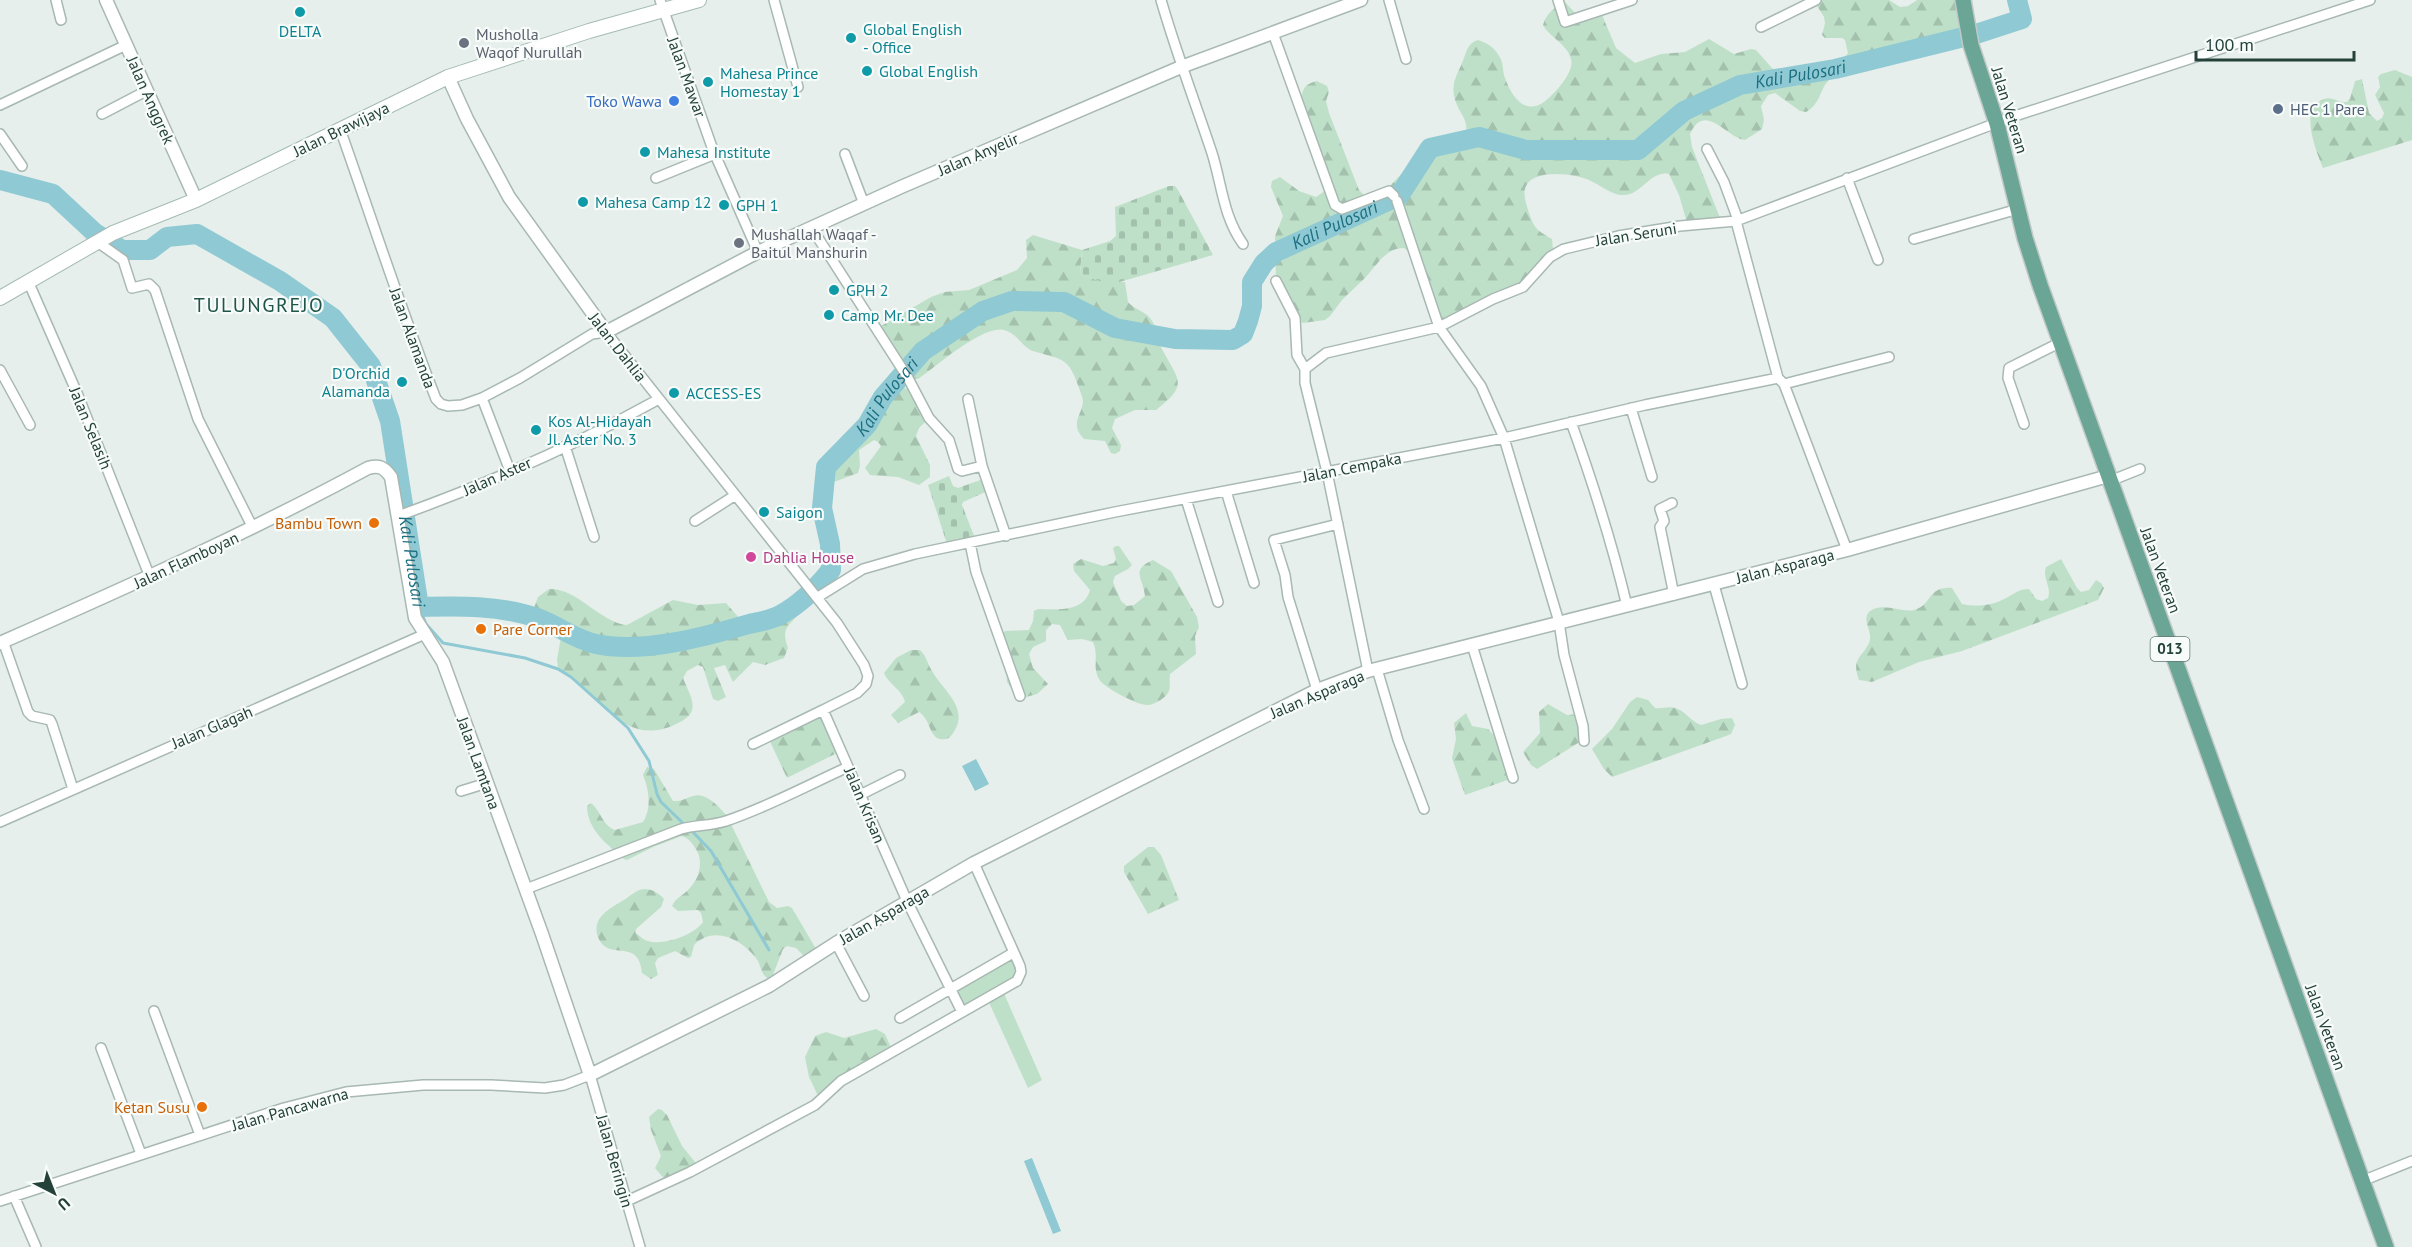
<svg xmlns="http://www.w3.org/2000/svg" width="2412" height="1247" font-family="'PT Sans',sans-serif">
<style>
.green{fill:#bfe0c8}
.forest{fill:url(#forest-firs)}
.cemetery{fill:url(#cemetery-stones)}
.water{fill:#8ec9d4}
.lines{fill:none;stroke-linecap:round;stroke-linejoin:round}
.stream{stroke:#8ec9d4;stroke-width:3}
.river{stroke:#8ec9d4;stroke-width:20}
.minor-casing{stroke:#a8b8b2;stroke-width:12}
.tertiary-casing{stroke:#a8b8b2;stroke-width:15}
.secondary-casing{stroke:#a4bbb3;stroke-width:16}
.primary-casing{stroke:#c2cac8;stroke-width:18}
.minor{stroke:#fff;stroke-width:9}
.tertiary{stroke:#fff;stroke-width:12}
.secondary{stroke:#fff;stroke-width:14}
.primary{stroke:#6aa596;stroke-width:15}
.culture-dot{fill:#0f9aa8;stroke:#f7fbf9;stroke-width:2}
.worship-dot{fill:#6b7280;stroke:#f7fbf9;stroke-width:2}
.shop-dot{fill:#3f7fe0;stroke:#f7fbf9;stroke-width:2}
.service-dot{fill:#5c6f8a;stroke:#f7fbf9;stroke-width:2}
.food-dot{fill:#e8710a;stroke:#f7fbf9;stroke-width:2}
.hotel-dot{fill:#d1479c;stroke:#f7fbf9;stroke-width:2}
.labels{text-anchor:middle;stroke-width:4.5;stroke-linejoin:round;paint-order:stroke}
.shield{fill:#f7fbf9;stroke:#637a73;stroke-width:1.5}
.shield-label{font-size:15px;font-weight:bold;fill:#24423a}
.culture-label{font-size:16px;fill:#0d838f;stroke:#f7fbf9;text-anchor:start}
.worship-label{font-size:16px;fill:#5b616d;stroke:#f7fbf9;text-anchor:start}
.street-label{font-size:16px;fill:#24423a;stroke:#f7fbf9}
.shop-label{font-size:16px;fill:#366cbe;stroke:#f7fbf9;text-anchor:end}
.service-label{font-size:16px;fill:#4e5e75;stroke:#f7fbf9;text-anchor:start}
.food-label{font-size:16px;fill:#c56008;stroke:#f7fbf9;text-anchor:end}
.hotel-label{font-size:16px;fill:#b23c85;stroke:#f7fbf9;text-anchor:start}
.water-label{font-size:18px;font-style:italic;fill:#1c6f80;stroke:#f7fbf9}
.quarter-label{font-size:20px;letter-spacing:1.5px;fill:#1f5548;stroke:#f7fbf9}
</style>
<defs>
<pattern id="forest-firs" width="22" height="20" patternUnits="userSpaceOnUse" patternTransform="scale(1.5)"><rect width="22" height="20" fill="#bfe0c8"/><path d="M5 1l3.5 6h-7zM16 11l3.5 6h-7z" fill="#a4c1ad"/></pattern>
<pattern id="cemetery-stones" width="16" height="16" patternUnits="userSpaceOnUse" patternTransform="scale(1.5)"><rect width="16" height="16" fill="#bfe0c8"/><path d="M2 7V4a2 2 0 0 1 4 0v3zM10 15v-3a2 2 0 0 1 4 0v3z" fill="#a4c1ad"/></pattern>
</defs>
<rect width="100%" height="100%" fill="#e6efeb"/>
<!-- green -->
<path class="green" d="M1013,953L1021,972L1002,989L1042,1080L1028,1088L987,998L962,1012L951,989Z"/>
<!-- forest -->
<path class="forest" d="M1816,0H1889L1900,7L1908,6L1917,0H1963L1969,37L1881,57L1830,79C1819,89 1821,104 1806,112L1800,111L1775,93L1768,95L1761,106L1764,120L1762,129L1745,140C1726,138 1705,101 1690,134L1692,147L1722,223L1688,226L1679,195L1669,174C1651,170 1642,194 1625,195C1612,196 1602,186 1591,181C1577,174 1535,168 1526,186C1522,195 1527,205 1529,213C1535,230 1537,230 1552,239L1553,249L1550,257L1530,280L1439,327L1414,256L1404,248C1394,248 1389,252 1381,259L1365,278L1342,300L1330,316L1325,320L1303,323L1295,318L1276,281L1275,236L1283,216L1271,187L1272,181L1280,177L1299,191L1316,197L1329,188L1332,181L1302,97C1302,87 1308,83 1317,81L1327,86L1329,92L1326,101L1329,113L1359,190L1365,196L1383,193L1411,164L1430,148L1465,140C1471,117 1457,114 1454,95C1451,81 1460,70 1464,58C1467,50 1468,43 1478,40C1487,43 1494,47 1499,56C1504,62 1502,71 1505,78C1511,95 1524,116 1544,102C1554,94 1565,82 1570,70C1578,49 1550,39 1543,25C1546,14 1555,6 1565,2L1575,13L1602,15L1616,48L1635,63L1661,54L1685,52L1709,39L1734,54L1751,49L1756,50L1772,68L1779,74L1788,77L1835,69L1848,53L1845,40L1842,38H1825L1822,35L1825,23L1824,17L1814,1Z
M2395,70L2412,77V140L2323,168C2316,151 2298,108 2324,99C2332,96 2339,103 2347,102L2350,99L2355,81L2362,79L2369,113L2377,121L2382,118L2384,113L2375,95L2380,87L2378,77L2381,74Z
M1033,235L1082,250L1080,274L1102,282H1125L1128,302C1134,309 1144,311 1150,318C1157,326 1157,339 1162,349C1178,380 1190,384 1156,410H1135L1115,419L1112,428L1121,445L1120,451L1115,454L1111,453L1105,441L1084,439C1069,423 1082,416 1083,401C1083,398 1080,391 1079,388C1068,355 1061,360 1033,351C1022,347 1017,333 1004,330C982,325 936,367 918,379L908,378L876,329L931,297L945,292L969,290L1017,270L1027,258L1026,240Z
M892,386L909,389L929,418L919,428L916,436L930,465V477L919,485L898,477L870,475L865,468L881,446L878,442L874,440L859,450L860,466L858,473L834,482L828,481L825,478L826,467L867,425Z
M1116,546H1119L1132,565L1128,569L1115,576L1113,582L1121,601L1127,606L1134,605L1145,596C1143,578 1130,570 1153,560L1171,571L1197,617L1199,627L1195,636L1196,654L1170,674C1169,680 1171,688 1168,693C1165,698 1154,705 1148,705C1139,706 1104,688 1099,679C1092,668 1099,654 1093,642L1082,639L1068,640L1060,625L1052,624L1046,630V641L1033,647L1029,654L1033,668L1048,684L1037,694L1019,699L1007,682L1006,664L996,643L1005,631L1029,630L1033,621L1034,611L1038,609C1056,609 1084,613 1090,590L1074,571L1073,564L1081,559L1103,566L1114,563L1116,559L1113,548Z
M2061,559L2077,588L2081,592L2089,590L2096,580L2101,583L2104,588L2098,600L1962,651L1919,662L1872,682L1859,680C1851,658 1861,659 1869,643C1874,632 1861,621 1869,612C1881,601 1901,613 1914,610C1932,606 1927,586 1952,588L1962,604C1977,607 1992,606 2006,598C2014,594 2019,589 2029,589L2036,599L2042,601L2048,598C2052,587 2042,578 2046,567Z
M549,589C578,588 599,622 627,625L673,600L698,605L726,603L739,618L744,620L755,619L791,602L802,604L803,608C793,625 779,625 788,648L784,658L765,665L753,662L733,682L725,665L714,668L726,697L718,701L713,699L703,667L698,665L687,671L683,678C690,696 702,711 680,722C625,752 601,696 558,669L557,660L562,631L531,616L538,597Z
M911,650H920C927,657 927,663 932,671C944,692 974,711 949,738C928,745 933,721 919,712L898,723L891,715L905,702C902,689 889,685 884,673L896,658Z
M1637,697L1648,700L1655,708C1662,709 1669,706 1675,708C1686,711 1690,721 1701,725L1721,719L1732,718L1735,725L1731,734L1726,736L1612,777L1604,769L1592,749L1612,729L1630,702Z
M1548,704L1567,715L1580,714L1581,741L1537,769L1531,765L1523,752L1540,733L1539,712Z
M823,710L841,751L787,778L768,737Z
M1466,713L1472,726L1488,729L1498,740L1513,778L1465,795L1452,758L1456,739L1454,723Z
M647,767L654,769L673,801C682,802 685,798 693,796C706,792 719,807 727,816L769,902L777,908L788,906L792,908L819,954L805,957L796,948L787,946L783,949L771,980C760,976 762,966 756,958C741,939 714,925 694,945L691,957L688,958L675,951L658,958L655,963L658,975L651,979L642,973C639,936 608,963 598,937C591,918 610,908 624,900C630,896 636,890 644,889C652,889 659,893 664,899L661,907L636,929V933C640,936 643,940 648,941C663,946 694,935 703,922L701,913L698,910L678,911L672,906C676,897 683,896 689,889C698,880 703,865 698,853C694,845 690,839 682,836L653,847L627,860L624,859C608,845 587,830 587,806L591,803C601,811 602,825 615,830L643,822C652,808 649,790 643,775Z
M1148,847H1154L1161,855L1179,900L1148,914L1124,872V866Z
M876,1029L885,1034L893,1052L841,1081L820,1100L809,1077L805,1057L815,1036L826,1032L844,1038Z
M658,1109L662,1110L667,1115L682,1146L699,1167L667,1182L655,1168L661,1156L651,1130L649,1117Z"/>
<!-- cemetery -->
<path class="cemetery" d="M1169,186H1175L1178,190L1213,255L1116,283L1102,282L1080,274L1082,250L1110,241L1116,236L1115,207Z
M949,476L953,486L958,488L986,478L990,490L963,502L962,505L976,541L948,547L928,485Z"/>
<!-- water -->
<path class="water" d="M976,759L989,784L975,791L962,766Z
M1032,1158L1061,1231L1053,1234L1024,1161Z"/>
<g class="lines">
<!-- stream -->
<path class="stream" d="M419,607L426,624L443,643L525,658L558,669L571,677L628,728L649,761L657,794L661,802L686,826
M691,830L711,851L769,950"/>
<!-- river -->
<path class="river" id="s1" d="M0,180L53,194L95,233L122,250H150L167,237L197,234L280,281L333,318L371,366L390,421L419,607C458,606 500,605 537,618C557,625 574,639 596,644C642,654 704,637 749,624C759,622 771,620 780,615C799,605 818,586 831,570L830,544L822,508L826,467L867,425L883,397L923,351L983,311L1012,301L1064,302L1115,328L1175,339L1233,340L1243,334L1248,321L1252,306V282L1264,263L1276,252L1399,196L1430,148L1479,137L1526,150H1638L1684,111L1740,85L1835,69L1976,34L2022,19L2017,0"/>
<defs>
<path id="minor" d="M56,0L61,20
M660,0L713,150L758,252
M774,0L798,87
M1161,0C1176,52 1195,102 1212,153C1222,185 1223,216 1243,244
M1389,0L1406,59
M1558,0L1565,22L1632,0
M1761,27L1816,0
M1273,33L1335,205L1342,209L1389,191L1394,196
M0,105L126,45
M102,114L146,91
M340,129C372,219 401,310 436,399L441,404L448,406L462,405L482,398L520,378L592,334L606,332L837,623L864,665L868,676L866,684L857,693L823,710L907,901L962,1012
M0,134L22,166
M1707,149L1724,182L1738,220
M845,154L864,204
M656,178L715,154
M1847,178L1878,260
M1397,201L1439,327L1481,386L1504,438L1559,622L1564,655L1583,726L1584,741
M1736,221L1778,378
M811,227L908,378L929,418L949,440L958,469L962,471L982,466
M1914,239L2018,209
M96,241L123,260L132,288L149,284L155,290L198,419L253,528
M28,281L77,393L150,577
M1276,281L1295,318L1297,355L1305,369
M0,370L30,425
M1784,384L1847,550
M1784,384L1889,357
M482,398L510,471
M968,399L982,466L1006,536
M1631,408L1652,477
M1571,422C1593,483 1612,543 1627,606
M2024,424L2008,378L2009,368L2059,343
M565,446L594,537
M2110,481L2140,469
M1226,491L1254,583
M1186,499L1218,602
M1672,503L1660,509L1664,521L1660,527L1674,595
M398,516C487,484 576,445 659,399
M695,521L734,496
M970,543L976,572L1020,696
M1714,585L1742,684
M818,597L863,569L915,554L1115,512L1504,438L1645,405L1778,378L1784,384
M3,641L28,712L32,716L50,720L52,724L73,789
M1472,645L1513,778
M1377,669L1398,740L1424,809
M1368,671L1327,472L1305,383V369L1326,353L1439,327L1493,299L1523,287L1550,257L1564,249L1618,236L1680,226L1736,221L2015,116L2370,0
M1317,690L1288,597L1285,575L1274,540L1338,524
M753,744L823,710
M461,791L487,783
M860,795L900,775
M0,822L425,634
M526,889L681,829C696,825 710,826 726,821C768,807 808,785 848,767
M836,943L864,996
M154,1011L200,1135
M900,1018L1013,953
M101,1048L141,1154
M2362,1181L2412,1161
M14,1196L36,1247
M0,1201L284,1108L346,1092L423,1085H491L545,1088L564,1085L590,1075L640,1247
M627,1201L690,1172L815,1105L841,1081L1017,981L1021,972L1020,966L974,863"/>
<path id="tertiary" d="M106,0L196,200
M448,77L467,119L509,197L606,332L758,252L901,187L1181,67L1361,0
M0,643C125,588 248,533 368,468C379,465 384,467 391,477L415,618L443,662L542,934L590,1075L769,986L836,943L974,863L1317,690L1368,671L1847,550L2108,476"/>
<path id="secondary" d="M0,298L113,233L196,200L448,77L589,31L699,0"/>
<path id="primary" d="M1963,0L1971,45L1997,124L2025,238L2040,285L2386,1247"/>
</defs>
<!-- minor casing -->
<use href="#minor" class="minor-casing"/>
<!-- tertiary casing -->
<use href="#tertiary" class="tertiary-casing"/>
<!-- secondary casing -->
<use href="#secondary" class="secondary-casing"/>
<!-- primary casing -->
<use href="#primary" class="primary-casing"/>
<!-- minor -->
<use href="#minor" class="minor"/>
<!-- tertiary -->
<use href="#tertiary" class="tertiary"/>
<!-- secondary -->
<use href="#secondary" class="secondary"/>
<!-- primary -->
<use href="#primary" class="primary"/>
</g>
<!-- markers -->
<g class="culture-dot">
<circle cx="300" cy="12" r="6"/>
<circle cx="851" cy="38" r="6"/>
<circle cx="867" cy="71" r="6"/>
<circle cx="708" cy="82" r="6"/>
<circle cx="645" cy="152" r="6"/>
<circle cx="583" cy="202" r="6"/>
<circle cx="724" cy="205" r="6"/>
<circle cx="834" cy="290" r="6"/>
<circle cx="829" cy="315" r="6"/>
<circle cx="402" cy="382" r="6"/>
<circle cx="674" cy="393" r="6"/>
<circle cx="536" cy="430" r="6"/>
<circle cx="764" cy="512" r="6"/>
</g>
<g class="worship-dot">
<circle cx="464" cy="43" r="6"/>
<circle cx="739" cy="243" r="6"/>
</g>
<circle class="shop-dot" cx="674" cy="101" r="6"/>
<circle class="service-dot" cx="2278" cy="109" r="6"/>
<g class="food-dot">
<circle cx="374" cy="523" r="6"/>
<circle cx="481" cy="629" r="6"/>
<circle cx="202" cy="1107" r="6"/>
</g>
<circle class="hotel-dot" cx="751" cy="557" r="6"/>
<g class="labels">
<!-- shield labels -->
<rect class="shield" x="2150.5" y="637" width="39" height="24" rx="4.5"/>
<g class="shield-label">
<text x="2170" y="654">013</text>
</g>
<!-- culture labels -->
<g class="culture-label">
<text x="863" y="35">Global English<tspan x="863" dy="18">- Office</tspan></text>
<text x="300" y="37" text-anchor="middle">DELTA</text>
<text x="879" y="77">Global English</text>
<text x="720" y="79">Mahesa Prince<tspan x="720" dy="18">Homestay 1</tspan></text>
<text x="657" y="158">Mahesa Institute</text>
<text x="595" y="208">Mahesa Camp 12</text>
<text x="736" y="211">GPH 1</text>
<text x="846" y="296">GPH 2</text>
<text x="841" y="321">Camp Mr. Dee</text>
<text x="390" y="379" text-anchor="end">D'Orchid<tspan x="390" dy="18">Alamanda</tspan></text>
<text x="686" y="399">ACCESS-ES</text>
<text x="548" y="427">Kos Al-Hidayah<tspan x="548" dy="18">Jl. Aster No. 3</tspan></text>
<text x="776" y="518">Saigon</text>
</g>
<!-- worship labels -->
<g class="worship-label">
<text x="476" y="40">Musholla<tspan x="476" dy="18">Waqof Nurullah</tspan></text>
<text x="751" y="240">Mushallah Waqaf -<tspan x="751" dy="18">Baitul Manshurin</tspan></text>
</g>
<!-- street labels -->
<g class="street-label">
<text transform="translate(687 77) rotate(70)" y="6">Jalan Mawar</text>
<text transform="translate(151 100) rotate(66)" y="6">Jalan Anggrek</text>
<text transform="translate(2010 110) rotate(73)" y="6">Jalan Veteran</text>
<text transform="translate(341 129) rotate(-26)" y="6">Jalan Brawijaya</text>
<text transform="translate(978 154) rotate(-23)" y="6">Jalan Anyelir</text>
<text transform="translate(1636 234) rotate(-9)" y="6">Jalan Seruni</text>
<text transform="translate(413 338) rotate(70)" y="6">Jalan Alamanda</text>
<text transform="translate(618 347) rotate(52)" y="6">Jalan Dahlia</text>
<text transform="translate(91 428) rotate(68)" y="6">Jalan Selasih</text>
<text transform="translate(1352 467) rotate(-11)" y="6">Jalan Cempaka</text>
<text transform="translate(497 476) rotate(-24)" y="6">Jalan Aster</text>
<text transform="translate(186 560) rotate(-25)" y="6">Jalan Flamboyan</text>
<text transform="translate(1785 566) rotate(-14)" y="6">Jalan Asparaga</text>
<text transform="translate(2161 570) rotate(70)" y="6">Jalan Veteran</text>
<text transform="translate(1317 694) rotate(-23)" y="6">Jalan Asparaga</text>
<text transform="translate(212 727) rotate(-23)" y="6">Jalan Glagah</text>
<text transform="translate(479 763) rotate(70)" y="6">Jalan Lamtana</text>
<text transform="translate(865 805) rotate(67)" y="6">Jalan Krisan</text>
<text transform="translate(884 915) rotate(-30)" y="6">Jalan Asparaga</text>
<text transform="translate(2326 1027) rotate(70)" y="6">Jalan Veteran</text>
<text transform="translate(290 1109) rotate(-16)" y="6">Jalan Pancawarna</text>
<text transform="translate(615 1161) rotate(74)" y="6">Jalan Beringin</text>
</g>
<!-- shop labels -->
<g class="shop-label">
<text x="662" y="107">Toko Wawa</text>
</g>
<!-- service labels -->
<g class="service-label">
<text x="2290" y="115">HEC 1 Pare</text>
</g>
<!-- food labels -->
<g class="food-label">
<text x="362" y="529">Bambu Town</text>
<text x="493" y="635" text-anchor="start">Pare Corner</text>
<text x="190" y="1113">Ketan Susu</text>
</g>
<!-- hotel labels -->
<g class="hotel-label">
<text x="763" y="563">Dahlia House</text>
</g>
<!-- water labels -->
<g class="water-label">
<text dy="6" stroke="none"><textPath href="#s1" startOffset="2409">Kali Pulosari</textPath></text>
<text dy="6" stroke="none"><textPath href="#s1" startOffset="1887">Kali Pulosari</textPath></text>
<text dy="6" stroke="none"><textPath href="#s1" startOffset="1329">Kali Pulosari</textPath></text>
<text dy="6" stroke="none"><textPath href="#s1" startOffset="645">Kali Pulosari</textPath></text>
</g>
<!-- quarter labels -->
<g class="quarter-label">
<text x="259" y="312">TULUNGREJO</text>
</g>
</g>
<!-- north arrow -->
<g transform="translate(54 1193) rotate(138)" stroke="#f7fbf9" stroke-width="4.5" paint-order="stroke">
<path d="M0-4.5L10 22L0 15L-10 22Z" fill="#24423a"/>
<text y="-9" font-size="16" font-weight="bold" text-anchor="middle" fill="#24423a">U</text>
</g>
<!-- scale -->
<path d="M2196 51v9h158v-9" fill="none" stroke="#24423a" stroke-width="3"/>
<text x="2205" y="51" font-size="18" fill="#24423a" stroke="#f7fbf9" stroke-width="4.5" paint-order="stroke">100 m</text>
</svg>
